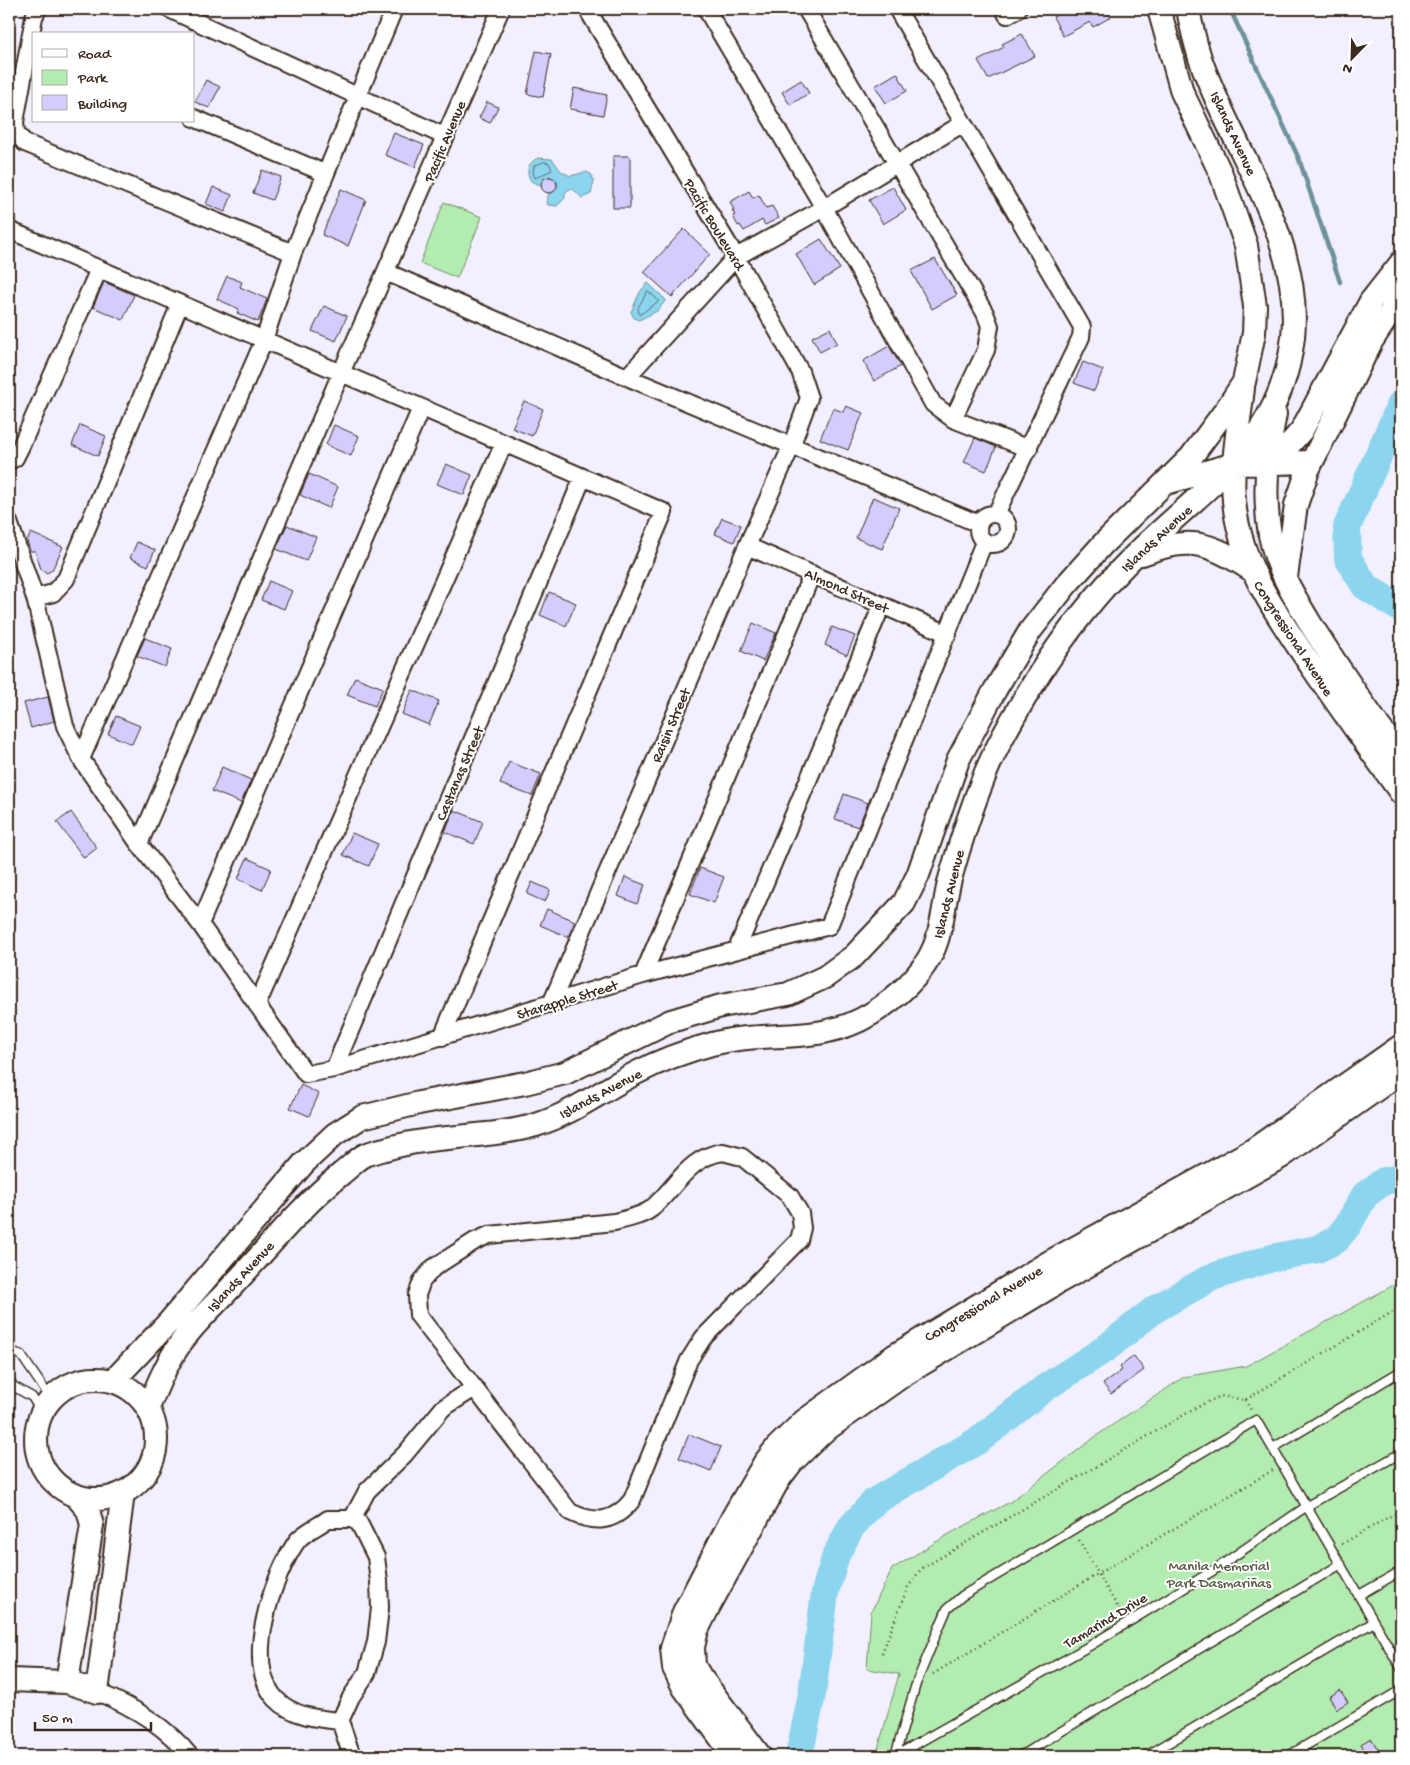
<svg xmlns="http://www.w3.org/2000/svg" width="1410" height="1765" font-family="'Gochi Hand',sans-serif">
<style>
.green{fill:#b2ecb0;stroke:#768b67}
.water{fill:#8cd5ee;stroke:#6c919b}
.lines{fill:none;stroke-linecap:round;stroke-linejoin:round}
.shore{stroke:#5b6e71;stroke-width:1}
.stream{stroke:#6c919b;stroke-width:4.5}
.river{stroke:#8cd5ee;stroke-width:28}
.building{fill:#d5ccfe;stroke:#3b2a1e}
.lane-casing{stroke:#3b2a1e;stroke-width:11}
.street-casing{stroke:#3b2a1e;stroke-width:20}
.secondary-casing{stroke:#3b2a1e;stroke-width:26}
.path{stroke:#3b2a1e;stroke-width:2.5;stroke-dasharray:1 4;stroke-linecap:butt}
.lane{stroke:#fff;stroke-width:8}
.street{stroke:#fff;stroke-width:16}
.secondary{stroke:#fff;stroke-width:22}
.labels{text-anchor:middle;stroke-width:4;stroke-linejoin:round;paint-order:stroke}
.street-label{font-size:15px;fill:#3b2a1e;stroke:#fff}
.park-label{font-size:15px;fill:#595a42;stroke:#fff}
</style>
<rect width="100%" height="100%" fill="#f2f0ff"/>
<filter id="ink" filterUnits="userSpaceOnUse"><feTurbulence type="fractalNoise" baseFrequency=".02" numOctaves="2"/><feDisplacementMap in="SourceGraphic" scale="10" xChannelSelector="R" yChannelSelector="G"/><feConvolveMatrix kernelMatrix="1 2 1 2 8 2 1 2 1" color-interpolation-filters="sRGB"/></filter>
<g filter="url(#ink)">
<!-- green -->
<path class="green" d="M444,202L482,217L457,278L420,263Z
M1401,1281V1756H876L899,1674L867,1669L871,1612L892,1569L951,1533L1010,1502L1099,1434L1184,1377L1246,1366Z"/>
<!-- water -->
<path class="water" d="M538,158L552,159L561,171L570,176L586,172L591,174L594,181L591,194L582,198L573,189H569L565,193V198L557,206L548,205L547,200L549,193L554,192L558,184L555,179L549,176L544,178L541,186L531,181C525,171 528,163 538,158Z
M648,283L666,300L657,311L639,320L634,318L631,312L640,292Z"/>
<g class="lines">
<!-- shore -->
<path class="shore" d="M544,162L549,163L552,170L535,178L533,172L534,166Z
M648,291L659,301L639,315L638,308Z"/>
<!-- stream -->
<path class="stream" d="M1230,9L1299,159L1340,282"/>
<!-- river -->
<path class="river" d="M1401,404L1347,527L1348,558L1365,586L1401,609
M799,1756L812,1694L825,1592L836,1555L851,1527L875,1501L979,1440L1046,1387L1105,1349L1155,1309L1212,1277L1272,1258L1317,1249L1336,1240L1348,1225L1365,1195L1384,1181L1401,1178"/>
</g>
<!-- building -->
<path class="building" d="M1068,9H1114L1108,12L1111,17L1093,27L1090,22L1063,36L1053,17Z
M1022,34L1035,56L988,79L978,61L1004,47L1002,44Z
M536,51L551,54L543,97L527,94Z
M897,73L907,91L886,103L875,86Z
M206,80L220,87L209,108L195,102Z
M801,80L809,93L790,105L782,92Z
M574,88L607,95L603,115L570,109Z
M487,102L498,107L490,123L479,118Z
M394,133L424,145L415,167L385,155Z
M613,156H630V208H613Z
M262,170L281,177L272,200L253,193Z
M541 185a8 8 0 1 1 16 0a8 8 0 1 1-16 0Z
M213,187L232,195L225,212L206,204Z
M893,187L906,210L883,224L869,200Z
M341,189L366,200L348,246L322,235Z
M749,191L753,198L759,195L766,208L772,206L779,218L765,225L762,220L744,231L740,225L738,226L733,216L735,215L732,210H734L730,202Z
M684,229L710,254L672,297L644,272Z
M821,239L840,269L814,285L796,254Z
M935,259L957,295L932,309L911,271Z
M227,276L242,282L240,287L267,299L258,322L237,313L239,309L217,299Z
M104,282L134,295L123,320L93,307Z
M324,306L347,316L336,341L312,331Z
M830,328L837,343L820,352L812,337Z
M889,346L901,366L874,381L863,361Z
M1083,362L1103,370L1094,391L1074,383Z
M524,401L543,409L532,436L512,428Z
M846,406L863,413L848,450L820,439L833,408L843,412Z
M80,425L106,436L98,456L72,445Z
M334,425L359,436L351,456L326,445Z
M975,438L996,447L986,471L964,462Z
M446,464L472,475L464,495L437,484Z
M309,474L338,487L329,508L300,495Z
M873,497L899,508L882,549L856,538Z
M722,518L741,525L734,542L715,534Z
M287,525L316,537L306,561L276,549Z
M31,533L63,547L52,570L47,573L41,569L35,551H30L27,541Z
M137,542L155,550L148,566L130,558Z
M269,581L292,591L284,609L261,600Z
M549,592L576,603L566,626L540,615Z
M753,623L776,633L763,661L741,651Z
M832,627L855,636L847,655L825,645Z
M145,638L172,649L165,667L137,656Z
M355,677L383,688L375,706L347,695Z
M412,690L439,701L429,725L402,714Z
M48,697L54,721L31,728L24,703Z
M116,716L140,726L132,744L108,734Z
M509,762L541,774L532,796L500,784Z
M222,767L251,780L241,803L212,791Z
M844,794L868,803L858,827L835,819Z
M454,810L483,822L474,844L445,832Z
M71,812L97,848L84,858L57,822Z
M352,833L378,844L369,866L343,855Z
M247,858L271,869L262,890L238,879Z
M700,868L724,877L714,903L690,894Z
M625,877L645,885L637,904L618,896Z
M532,882L550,890L545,902L527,894Z
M547,909L575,921L568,937L540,925Z
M301,1085L319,1094L309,1116L290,1108Z
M1134,1356L1144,1370L1111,1394L1103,1384L1122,1370L1120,1367Z
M689,1434L721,1447L711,1471L679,1458Z
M1340,1690L1348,1702L1337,1709L1329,1697Z
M1371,1738L1382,1756H1368L1361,1744Z"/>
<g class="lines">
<defs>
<path id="lane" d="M9,1350L21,1355L51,1399
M9,1379L13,1386L32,1397L42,1413
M1273,1448L1401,1371
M1359,1595L1401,1571
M895,1756L916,1684L936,1635L947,1609L962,1596L1256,1420L1401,1668
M895,1756L1091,1645L1214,1570L1307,1506L1401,1453
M1020,1756L1341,1564
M1146,1756L1374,1622
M1288,1756L1401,1690"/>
<path id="street" d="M38,9L34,17L15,122L16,133L25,143L293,253
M169,9L446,137
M706,9L824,208L933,404L953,419L1029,449
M806,9L985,313L990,326L986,350L953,419
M897,9L1082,327L1081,337L996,514
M1004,9L1007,15L1018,9
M194,118L322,172H326
M9,230L664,512L442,1037
M386,272L627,377L979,524
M627,377L736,257L824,208L962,124
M9,461L15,458L21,446L99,269
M978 529a15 15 0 1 1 30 0a15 15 0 1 1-30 0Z
M9,522L35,598L65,726L81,759L139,844L200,924L306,1074L334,1069L643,975L829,926L984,542
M747,546L948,634
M35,598L53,593L66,579L180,304
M81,759L264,340L293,253L394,9
M139,844L341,373L501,9
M200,924L421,408
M737,949L882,605
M643,975L812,574
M551,1004L747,546L791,447L809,398L800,371L736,257L587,9
M257,1005L504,443
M334,1069L583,477
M723,1152L742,1157L790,1196L800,1213L802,1228L799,1240L703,1338L689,1360L632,1500C614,1523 595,1524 570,1512L418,1315L417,1295L422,1281L433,1268L475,1241L489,1235L614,1222C626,1219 642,1216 651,1209C676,1188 688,1157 723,1152Z
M328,1519H352L359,1523L376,1557L379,1581L380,1608L376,1642L367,1673L351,1697L340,1721C318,1719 292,1716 276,1699C242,1663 273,1576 297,1541C304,1532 319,1526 328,1519Z
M352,1519L367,1491L405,1454L443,1408L473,1389
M97,1692C132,1706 166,1726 190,1756
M340,1721L352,1756"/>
<path id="secondary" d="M1243,388C1239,425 1231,463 1234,501C1240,565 1277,615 1312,667C1341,709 1371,751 1401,793
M1275,414C1267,453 1263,495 1270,535C1277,570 1295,598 1313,628C1341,672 1370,715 1401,757
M1258,459L1289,445L1302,430L1371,301L1401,263
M1166,483L1234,464L1312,462
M1142,554C1189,536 1209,542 1250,569
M1286,577L1296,505L1308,470L1371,342L1401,296
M36 1439a60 60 0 1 1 120 0a60 60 0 1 1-120 0Z
M113,1381L169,1322L304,1163L335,1134L362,1117L419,1103L525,1083L565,1073L671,1021L721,1006L788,994L825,977L854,956L904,903L918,875L958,760L995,690L1030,631L1066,585L1103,544L1191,457L1225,411L1244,382L1254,333L1255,306L1246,245L1221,174L1182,92L1159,9
M148,1408C157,1386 166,1364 180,1344C195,1322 216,1304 234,1284C270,1246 301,1206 341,1174C349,1168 357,1159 365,1155C367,1154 383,1149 385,1149C435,1134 488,1139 536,1125C572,1114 603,1090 636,1073C659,1061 686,1051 712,1044C768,1029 819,1046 871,1014C895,999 923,975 934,948C943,927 944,901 950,879C960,843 972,806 986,772C1000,738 1020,705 1040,673C1066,633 1095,595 1129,561C1199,489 1281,448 1293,337C1303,236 1231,149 1200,58C1195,42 1191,25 1188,9
M9,1680L67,1682L97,1692L123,1493
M67,1682L92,1525L88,1510L75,1495
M734,1756L684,1688L674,1668L672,1648L684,1612L734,1515L765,1462L777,1447L804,1421L894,1356L1048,1263L1253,1150L1401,1046
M760,1756L700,1676L694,1666L693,1647L697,1630L708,1608L779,1479L792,1462L823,1432L905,1374L1055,1284L1281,1157L1401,1072"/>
</defs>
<!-- lane casing -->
<use href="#lane" class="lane-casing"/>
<!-- street casing -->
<use href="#street" class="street-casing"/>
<!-- secondary casing -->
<use href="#secondary" class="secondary-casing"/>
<!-- path -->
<path class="path" d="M1245,1400L1251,1410
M1079,1540L1121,1613
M1342,1544L1401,1510
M882,1653L908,1587L921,1569L1201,1405L1221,1396L1245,1400L1401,1307
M933,1674L1099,1573L1273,1470"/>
<!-- lane -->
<use href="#lane" class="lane"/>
<!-- street -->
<use href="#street" class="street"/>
<!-- secondary -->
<use href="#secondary" class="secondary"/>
</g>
</g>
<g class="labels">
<!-- street labels -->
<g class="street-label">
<text transform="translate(1234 133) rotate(65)" y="5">Islands Avenue</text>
<text transform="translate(444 141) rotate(-67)" y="5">Pacific Avenue</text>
<text transform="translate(715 224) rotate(59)" y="5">Pacific Boulevard</text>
<text transform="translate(1156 538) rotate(-43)" y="5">Islands Avenue</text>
<text transform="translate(847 590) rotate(24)" y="5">Almond Street</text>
<text transform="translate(1294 638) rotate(57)" y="5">Congressional Avenue</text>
<text transform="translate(670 725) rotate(-67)" y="5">Raisin Street</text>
<text transform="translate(459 773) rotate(-67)" y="5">Castanas Street</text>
<text transform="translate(948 894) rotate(-76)" y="5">Islands Avenue</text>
<text transform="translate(567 999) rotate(-17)" y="5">Starapple Street</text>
<text transform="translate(600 1093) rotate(-28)" y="5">Islands Avenue</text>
<text transform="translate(240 1276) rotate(-47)" y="5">Islands Avenue</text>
<text transform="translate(983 1303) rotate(-31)" y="5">Congressional Avenue</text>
<text transform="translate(1105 1620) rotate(-31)" y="5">Tamarind Drive</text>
</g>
<!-- park labels -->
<g class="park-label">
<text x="1219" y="1570">Manila Memorial<tspan x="1219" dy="17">Park Dasmariñas</tspan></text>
</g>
</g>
<!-- margin -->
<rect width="1410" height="1765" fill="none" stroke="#fff" stroke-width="30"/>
<rect x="15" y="15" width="1380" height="1735" fill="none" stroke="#3b2a1e" stroke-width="2" filter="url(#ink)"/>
<!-- legend -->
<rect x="32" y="32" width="162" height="90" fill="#ffffff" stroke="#b1aaa5"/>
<rect x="42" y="49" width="25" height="8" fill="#ffffff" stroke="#b1aaa5"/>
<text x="78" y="58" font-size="15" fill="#3b2a1e">Road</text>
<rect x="42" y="70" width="25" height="15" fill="#b2ecb0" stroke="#b1aaa5"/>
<text x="78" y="82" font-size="15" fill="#3b2a1e">Park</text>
<rect x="42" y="95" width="25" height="15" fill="#d5ccfe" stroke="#b1aaa5"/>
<text x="78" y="108" font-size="15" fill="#3b2a1e">Building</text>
<!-- north arrow -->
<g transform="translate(1352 58) rotate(203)" stroke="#ffffff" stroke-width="4" paint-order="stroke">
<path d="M0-4L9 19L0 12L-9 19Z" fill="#3b2a1e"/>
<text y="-8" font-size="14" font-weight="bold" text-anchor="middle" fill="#3b2a1e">N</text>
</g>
<!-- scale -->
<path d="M35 1722v8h116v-8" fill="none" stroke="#3b2a1e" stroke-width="2.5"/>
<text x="42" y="1722" font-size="15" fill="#3b2a1e" stroke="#ffffff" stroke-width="4" paint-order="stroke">50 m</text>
</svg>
